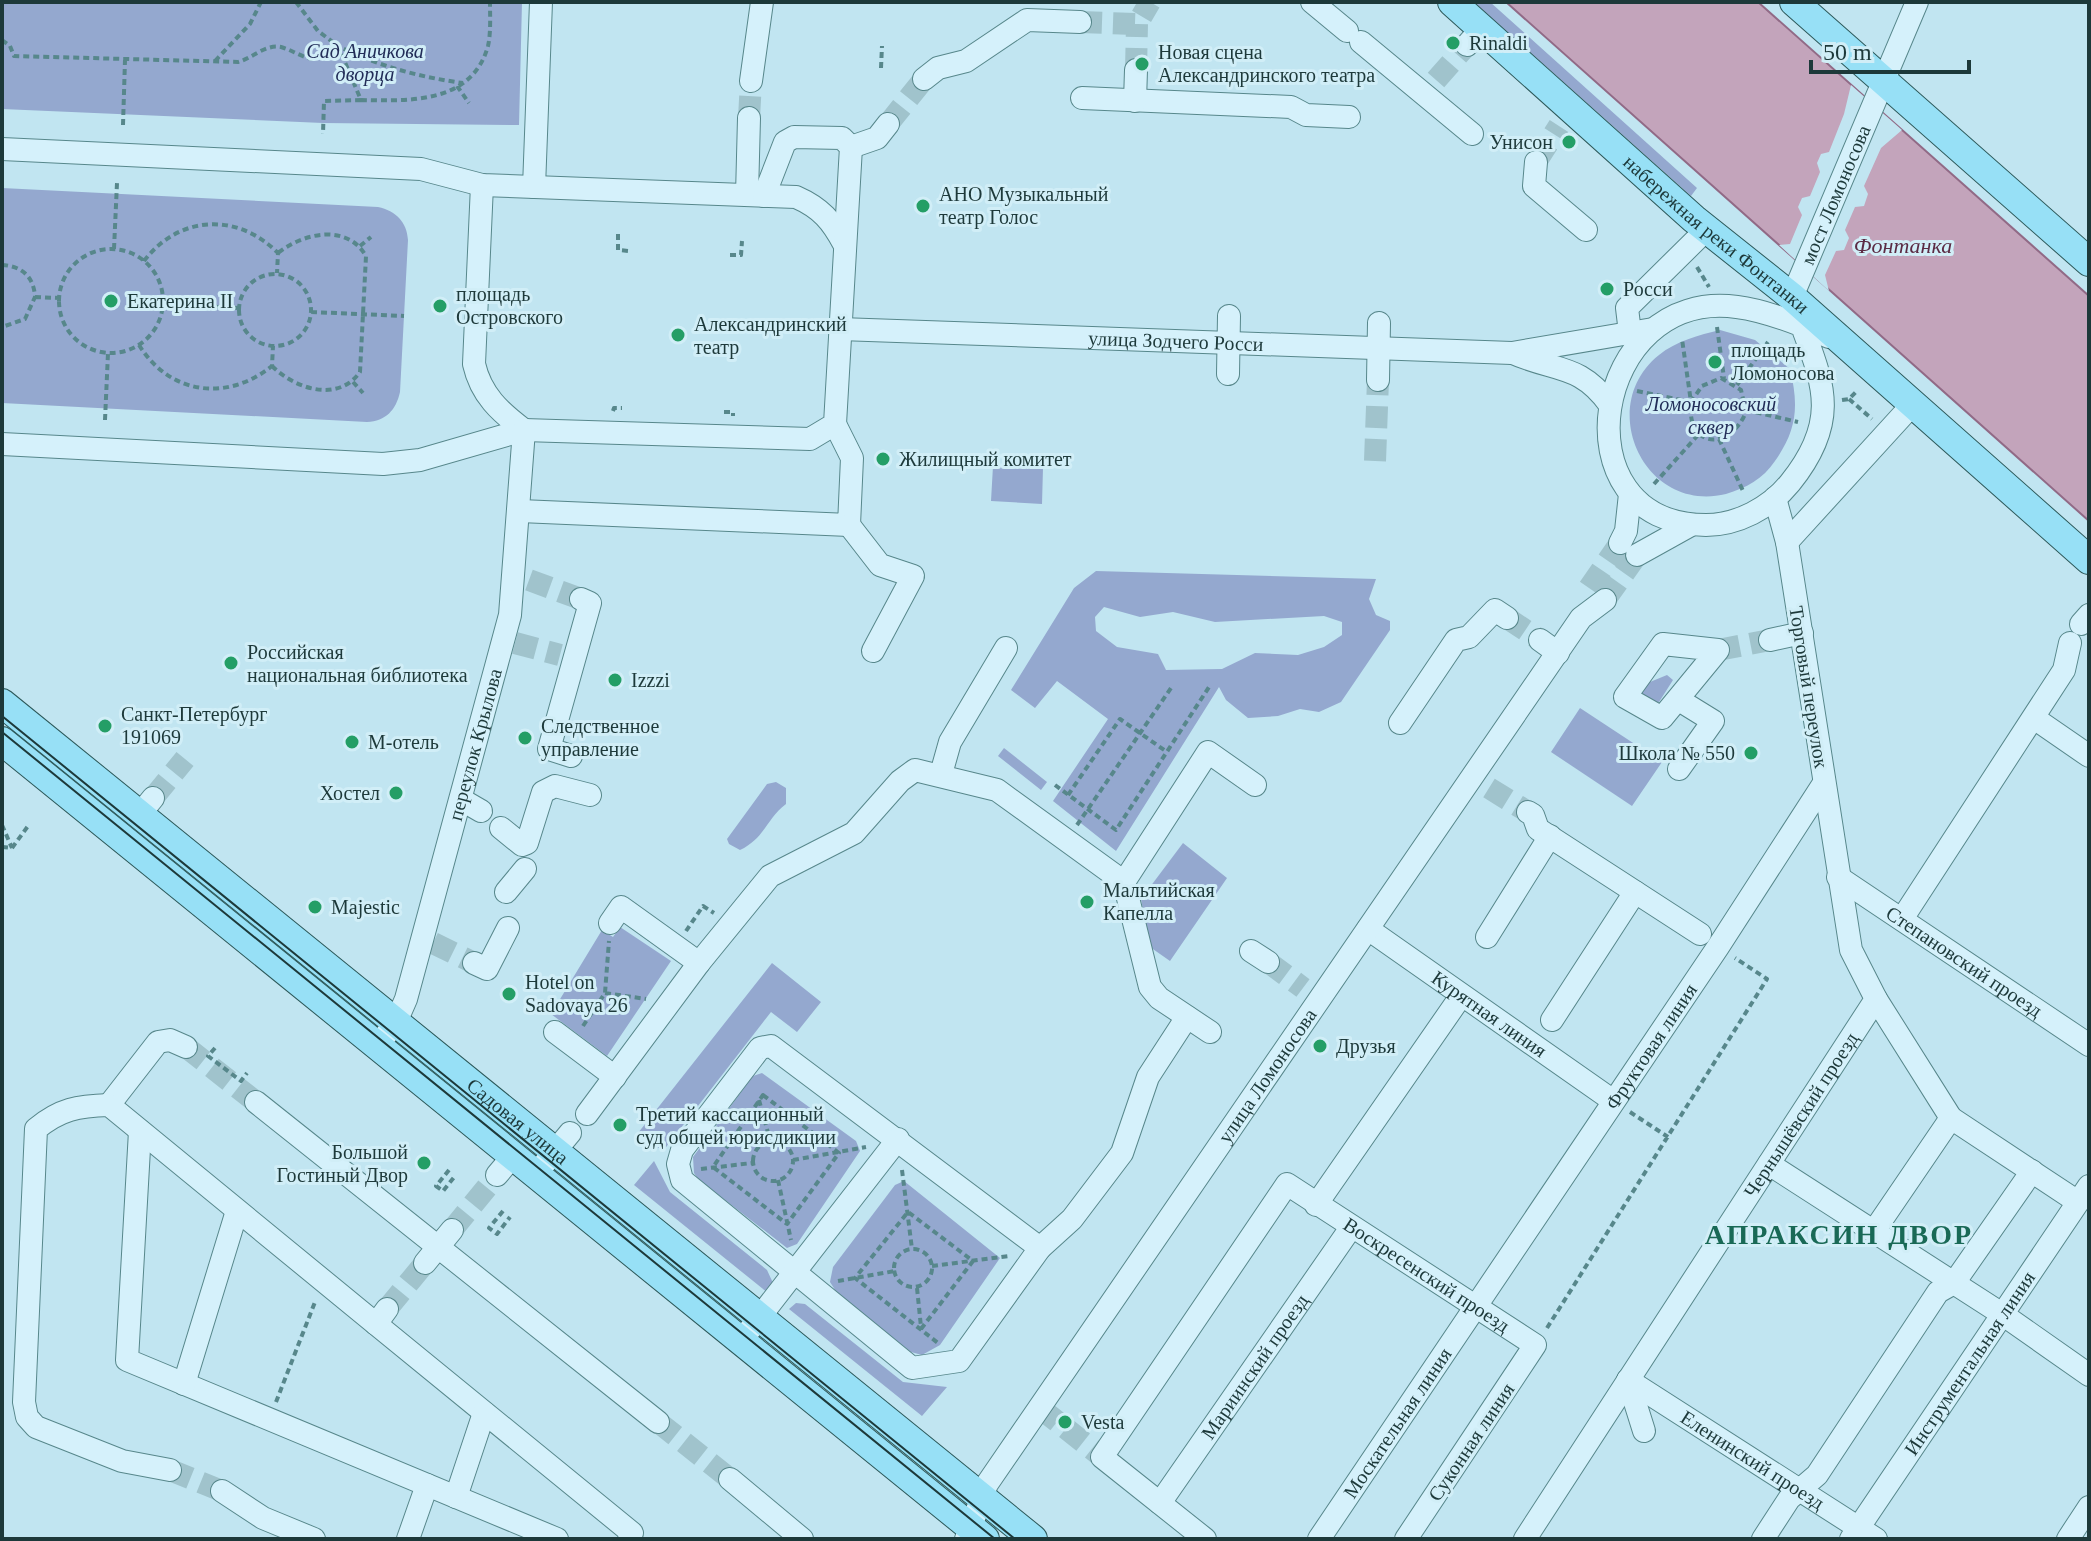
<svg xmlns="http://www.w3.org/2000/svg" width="2091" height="1541" font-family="Georgia,serif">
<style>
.green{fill:#94a8cf;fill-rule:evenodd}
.water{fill:#c3a4bb;stroke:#916a86;stroke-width:2}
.pier{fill:#c1e5f1}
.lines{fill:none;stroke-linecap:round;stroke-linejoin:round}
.minor-tunnel{stroke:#a0c3cc;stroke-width:22;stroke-dasharray:22 11;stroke-linecap:butt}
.minor-casing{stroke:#57878b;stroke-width:24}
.major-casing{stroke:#2c5859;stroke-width:30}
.path{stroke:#57878b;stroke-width:4;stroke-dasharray:6 4;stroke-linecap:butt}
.minor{stroke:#d5f1fb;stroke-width:22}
.major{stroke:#97e0f6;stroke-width:28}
.tram{stroke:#1d393a;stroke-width:2}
.poi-dot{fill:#249e66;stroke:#d1eef7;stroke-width:3}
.labels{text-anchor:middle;stroke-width:6;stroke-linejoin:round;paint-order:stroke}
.poi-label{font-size:20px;fill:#1d393a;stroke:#d1eef7;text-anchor:start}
.park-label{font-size:20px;font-style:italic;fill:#222d58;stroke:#d1eef7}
.street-label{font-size:20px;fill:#1d393a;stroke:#d1eef7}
.water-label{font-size:22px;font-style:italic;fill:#5b2b44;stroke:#d1eef7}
.district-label{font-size:28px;font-weight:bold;letter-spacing:2px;fill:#196956;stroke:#d1eef7}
</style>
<rect width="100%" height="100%" fill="#c1e5f1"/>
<!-- green -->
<path class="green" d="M2,2H522L519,125L323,123L2,109Z
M1474,2H1490L1697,188L1691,196Z
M2,188L378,207C396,211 407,222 408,240L400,392C396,410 386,421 367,422L2,403Z
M1720,330L1755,340L1790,369C1799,406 1797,430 1775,461C1763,479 1746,488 1726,494C1644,514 1595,406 1659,355C1676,341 1699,335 1720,330Z
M993,466L1043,468L1042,504L991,501Z
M1096,571L1376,579L1369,599L1376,615L1390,621V630L1341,702L1319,712L1300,709L1278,716L1248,718L1226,700L1219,687L1116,851L1053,801L1108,719L1057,681L1035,708L1011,690L1074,588ZM1104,607L1140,617L1173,612L1215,622L1324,616L1342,622V635L1324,647L1298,655L1255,653L1222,669L1166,670L1158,654L1117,647L1096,631L1095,617Z
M1667,675L1673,680L1659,702L1654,703L1637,692L1645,680L1650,682Z
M1580,708L1662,762L1632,806L1551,752Z
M1004,748L1047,782L1041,790L998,756Z
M776,782L786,788V804C767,818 765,838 740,850L729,844L727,839L767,784Z
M1183,843L1227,878L1170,961L1150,947L1141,899Z
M620,927L671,961L607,1056L551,1014L602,930L613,937Z
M772,963L821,1002L797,1032L771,1012L663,1151L638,1133Z
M762,1073L856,1141L860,1151L797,1244L787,1248L698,1179L694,1173L693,1157L753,1076Z
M654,1161L670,1192L767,1270L773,1283L768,1293L634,1185Z
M904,1181L1000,1258L940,1345L922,1355L911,1352L837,1293L830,1282L833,1267L895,1185Z
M796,1303L805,1304L903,1382L947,1387L922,1416L789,1309Z"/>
<!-- water -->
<path class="water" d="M1506,2H1758L2089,296V521Z"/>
<!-- pier -->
<path class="pier" d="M1851,85L1902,130L1881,148L1864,186L1868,194L1864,206L1855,207L1845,230L1849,238L1844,250L1836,251L1825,275L1829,291L1779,245L1790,244L1802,215L1798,207L1802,198L1810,196L1820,172L1817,163L1821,154L1829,152L1844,114Z"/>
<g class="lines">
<!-- minor-tunnel -->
<path class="minor-tunnel" d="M1080,22L1137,24L1150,2
M1136,70L1137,24
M1436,80L1467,45
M749,118L751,81
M888,124L924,79
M1536,162L1559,126
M1375,461L1378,380
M529,580L581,599
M1589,588L1620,543
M1605,600L1637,555
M1507,618L1540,640
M515,643L560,655
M1718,650L1770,640
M1489,788L1528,812
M153,798L185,759
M433,943L474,963
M1268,962L1303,988
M186,1047L256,1102
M452,1230L497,1175
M387,1309L425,1263
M1040,1408L1102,1457
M658,1422L730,1479
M170,1470L222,1491"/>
<defs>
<g id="minor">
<path d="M1312,2L1347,31"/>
<path d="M1361,42L1472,134"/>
<path d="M1467,45L1481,29"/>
<path d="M924,79L938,68L966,61L1027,20L1080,22"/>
<path d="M751,81L762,2"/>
<path d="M1082,98L1291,107L1306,115L1349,117"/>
<path d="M1135,101L1136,70"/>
<path d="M851,147L877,138L888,124"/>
<path d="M2,149L421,169L482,185L796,197C821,208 832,221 844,244"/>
<path d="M1536,162L1534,186L1586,230"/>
<path d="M482,185L474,364C481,395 500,412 524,430"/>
<path d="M534,187L541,2"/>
<path d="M747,195L749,118"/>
<path id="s1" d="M840,329L1512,353L1653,329"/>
<path d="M1630,333L1627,308L1707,229"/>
<path id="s2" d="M1829,337C1800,324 1768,311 1737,307C1592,287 1554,525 1706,525C1737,525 1770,508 1790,483C1849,410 1815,371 1792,297L1917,2"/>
<path d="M1513,353C1555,372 1580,363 1610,405"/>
<path d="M1228,374L1229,316"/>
<path d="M1378,380L1379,323"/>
<path d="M2,444L383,464L420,460L524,430L810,439L835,424L851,147L842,138L794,137L785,142L764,196"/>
<path d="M520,511L849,525L852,458L835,424"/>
<path d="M849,525L880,565L913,576L873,651"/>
<path d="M1787,542L1912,405"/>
<path d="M1620,543L1626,531L1630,494"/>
<path d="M1637,555L1691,525"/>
<path d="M2081,624L2089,615"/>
<path d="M1540,640L1558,653"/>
<path d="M1770,640L1802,633"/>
<path d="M1663,644L1718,650L1662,718L1625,697Z"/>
<path d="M2034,718L2089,756"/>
<path d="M1400,723L1456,640L1469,637L1495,610L1507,618"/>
<path d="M571,756L549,749L590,603L581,599"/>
<path d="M1679,769L1713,721L1679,700"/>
<path d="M941,774L950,742L1006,648"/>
<path d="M462,800L481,811"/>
<path d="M1528,812L1533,815L1538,829L1700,934"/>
<path d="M140,814L153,798"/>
<path d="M501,828L522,845L527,843L543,792L555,786L590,795"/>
<path id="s3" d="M1838,877L2089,1045"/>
<path d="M506,892L525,869"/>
<path d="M1902,919L2064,670L2070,643"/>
<path id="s4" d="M1368,929L1612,1100"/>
<path d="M1487,937L1550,836"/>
<path d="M1251,951L1268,962"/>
<path d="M474,963L487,969L508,928"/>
<path d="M699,963L770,876L854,833L900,781L915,770L997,790L1124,882"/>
<path d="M1552,1020L1635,892"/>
<path d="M555,1032L615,1077"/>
<path d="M1210,1032L1159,998L1150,987L1124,882L1208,752L1255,785"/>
<path id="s5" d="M378,1045L396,1022L406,999L510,615L524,430"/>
<path d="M771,1046L1040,1248L959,1361L912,1368L682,1180L678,1164L682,1150L760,1048Z"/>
<path d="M256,1102L658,1422"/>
<path d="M109,1105L158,1042L170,1040L186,1047"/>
<path d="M587,1114L699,963L621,907L610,923"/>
<path d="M1951,1118L2078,1202"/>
<path d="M140,1131L127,1360L557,1539"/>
<path d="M545,1163L570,1133"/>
<path d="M1769,1164L2002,1314L2089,1375"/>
<path d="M497,1175L513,1156"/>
<path d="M1316,1205L1461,996"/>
<path d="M1874,1231L1951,1118L1876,999"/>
<path d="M1040,1248L1072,1219L1122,1153L1148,1077L1187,1017"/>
<path d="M425,1263L452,1230"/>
<path d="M376,1324L632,1533L629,1539"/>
<path d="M741,1341L898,1139"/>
<path id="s6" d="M1628,1380L1876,1539"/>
<path d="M1628,1380L1644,1431"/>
<path d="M184,1384L237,1211"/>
<path d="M170,1470L122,1461L36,1427L27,1417L24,1402L36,1129C60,1109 78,1106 109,1105L376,1324L387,1309"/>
<path d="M730,1479L802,1539"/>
<path d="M222,1491L263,1518L314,1539"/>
<path d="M456,1497L484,1413"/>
<path id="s7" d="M1160,1503L1350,1229"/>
<path d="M408,1539L427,1485"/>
<path id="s8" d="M966,1539L987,1484L1581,618L1605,600"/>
<path id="s9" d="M1205,1539L1102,1457L1287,1184L1535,1345L1406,1539"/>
<path id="s10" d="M1319,1539L1718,947L1824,783"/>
<path id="s11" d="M1525,1539L1876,999L1851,950L1787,542L1775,498"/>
<path d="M1763,1539L1789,1499L1817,1475L1938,1292L1954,1283L2032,1171"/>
<path id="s12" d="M1851,1539L2089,1186"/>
<path d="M2068,1539L2089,1507"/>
</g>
<g id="major">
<path id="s13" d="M1452,2L1694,219L1792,297L2089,560"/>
<path d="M1794,2L2089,262"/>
<path id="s14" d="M2,703L1033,1539"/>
<path d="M2,741L985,1539"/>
</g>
</defs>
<!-- minor casing -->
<use href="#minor" class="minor-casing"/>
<!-- major casing -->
<use href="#major" class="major-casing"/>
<!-- path -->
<path class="path" d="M296,2L318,31L338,46L361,100L324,101L323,134
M2,40L10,46L14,56L238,62C253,58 265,44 281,47C292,50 301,57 313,59L338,46C378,66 419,77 463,83
M215,61L250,24L261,2
M881,68L882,46
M457,86L469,103
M361,100C409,101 472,104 488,46C491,33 490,16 490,2
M123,125L125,60
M618,234V250L629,251
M360,246L371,237
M114,249L117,183
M59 301a52 52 0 1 1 104 0a52 52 0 1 1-104 0Z
M730,255H741L742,241
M144,261C179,215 237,212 278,253L277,273
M2,265C22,266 34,277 35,297L25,319L2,327
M1697,267L1709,287
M239 310a36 36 0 1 1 72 0a36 36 0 1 1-72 0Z
M35,297L59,298
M163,304L239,308
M311,312L404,316
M1717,327L1724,378
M139,345C170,395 227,402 272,366L273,346
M272,366C295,389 338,403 360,372L366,256C347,223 303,233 278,253
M1721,378L1741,390L1746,412C1730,451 1686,449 1691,402L1702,386Z
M353,382L363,393
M1737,385L1768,342
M1637,391L1691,402L1682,339
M1849,399L1872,419
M1842,400L1849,399L1856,392
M1746,410L1798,422
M613,411L614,408H622
M724,412H733V416
M105,420L108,353
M1719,439L1744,493
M1654,484L1698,435
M1055,785L1116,830L1211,684
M1068,795L1120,719L1167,752
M2,825L12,848
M1077,825L1171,688
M2,847L12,848
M12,848L28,826
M686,931L703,906L714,913
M605,993L646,999
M583,1026L605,993L609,941
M215,1048L208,1056L241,1081L247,1073
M763,1095L839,1153L787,1224L713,1167Z
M759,1100L770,1140
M1630,1112L1668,1137
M753 1161a20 20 0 1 1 40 0a20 20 0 1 1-40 0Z
M793,1160L866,1147
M701,1169L752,1163
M449,1170L436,1186L443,1191L455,1176
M902,1170L912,1249
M778,1180L791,1240
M503,1211L489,1228L497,1234L510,1217
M894 1268a19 19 0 1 1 38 0a19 19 0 1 1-38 0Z
M932,1266L1009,1256
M838,1281L895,1271
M917,1288L921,1327
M1547,1328L1767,979L1735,958
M921,1329L973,1261L908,1212L855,1278L938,1343
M276,1402L315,1302"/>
<!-- minor -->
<use href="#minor" class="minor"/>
<!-- major -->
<use href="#major" class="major"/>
<!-- tram -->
<path class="tram" d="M2,716L1015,1539
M2,732L995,1539"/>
</g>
<!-- markers -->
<g class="poi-dot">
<circle cx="1453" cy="43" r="8"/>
<circle cx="1142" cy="64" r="8"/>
<circle cx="1569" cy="142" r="8"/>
<circle cx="923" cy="206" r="8"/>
<circle cx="1607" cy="289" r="8"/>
<circle cx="111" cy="301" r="8"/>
<circle cx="440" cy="306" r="8"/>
<circle cx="678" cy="335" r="8"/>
<circle cx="1715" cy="362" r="8"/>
<circle cx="883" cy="459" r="8"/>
<circle cx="231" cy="663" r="8"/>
<circle cx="615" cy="680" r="8"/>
<circle cx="105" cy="726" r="8"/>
<circle cx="525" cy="738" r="8"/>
<circle cx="352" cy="742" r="8"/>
<circle cx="1751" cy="753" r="8"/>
<circle cx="396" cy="793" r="8"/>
<circle cx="1087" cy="902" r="8"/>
<circle cx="315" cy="907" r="8"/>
<circle cx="509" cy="994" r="8"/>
<circle cx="1320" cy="1046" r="8"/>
<circle cx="620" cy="1125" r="8"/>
<circle cx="424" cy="1163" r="8"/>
<circle cx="1065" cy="1422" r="8"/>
</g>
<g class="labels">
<!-- poi labels -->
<g class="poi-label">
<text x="1469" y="50">Rinaldi</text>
<text x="1158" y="59">Новая сцена<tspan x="1158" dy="23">Александринского театра</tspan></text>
<text x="1553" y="149" text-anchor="end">Унисон</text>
<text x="939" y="201">АНО Музыкальный<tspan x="939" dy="23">театр Голос</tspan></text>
<text x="1623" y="296">Росси</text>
<text x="456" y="301">площадь<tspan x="456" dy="23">Островского</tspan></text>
<text x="127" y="308">Екатерина II</text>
<text x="694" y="331">Александринский<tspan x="694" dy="23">театр</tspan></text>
<text x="1731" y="357">площадь<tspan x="1731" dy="23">Ломоносова</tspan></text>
<text x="899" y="466">Жилищный комитет</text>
<text x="247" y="659">Российская<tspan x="247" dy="23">национальная библиотека</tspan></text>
<text x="631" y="687">Izzzi</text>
<text x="121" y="721">Санкт-Петербург<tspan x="121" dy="23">191069</tspan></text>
<text x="541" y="733">Следственное<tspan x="541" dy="23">управление</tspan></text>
<text x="368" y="749">М-отель</text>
<text x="1735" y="760" text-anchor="end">Школа № 550</text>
<text x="380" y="800" text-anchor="end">Хостел</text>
<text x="1103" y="897">Мальтийская<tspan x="1103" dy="23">Капелла</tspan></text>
<text x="331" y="914">Majestic</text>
<text x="525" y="989">Hotel on<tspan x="525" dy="23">Sadovaya 26</tspan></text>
<text x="1336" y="1053">Друзья</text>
<text x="636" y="1121">Третий кассационный<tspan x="636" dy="23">суд общей юрисдикции</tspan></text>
<text x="408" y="1159" text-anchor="end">Большой<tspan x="408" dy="23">Гостиный Двор</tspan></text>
<text x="1081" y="1429">Vesta</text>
</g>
<!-- park labels -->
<g class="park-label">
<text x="365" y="58">Сад Аничкова<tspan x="365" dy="23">дворца</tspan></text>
<text x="1711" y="411">Ломоносовский<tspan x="1711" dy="23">сквер</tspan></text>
</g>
<!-- street labels -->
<g class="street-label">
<text dy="7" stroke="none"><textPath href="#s2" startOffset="860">мост Ломоносова</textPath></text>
<text dy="7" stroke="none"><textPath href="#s13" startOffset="352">набережная реки Фонтанки</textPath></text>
<text dy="7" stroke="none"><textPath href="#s1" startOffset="336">улица Зодчего Росси</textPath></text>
<text transform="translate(1809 687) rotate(81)" y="7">Торговый переулок</text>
<text dy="7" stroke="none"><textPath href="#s5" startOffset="318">переулок Крылова</textPath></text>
<text dy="7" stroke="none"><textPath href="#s3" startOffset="152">Степановский проезд</textPath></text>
<text dy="7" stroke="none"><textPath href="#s4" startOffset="148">Курятная линия</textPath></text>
<text dy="7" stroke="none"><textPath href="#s10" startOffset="594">Фруктовая линия</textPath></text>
<text dy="7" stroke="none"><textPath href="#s8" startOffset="554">улица Ломоносова</textPath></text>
<text dy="7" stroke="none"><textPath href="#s11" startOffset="506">Чернышёвский проезд</textPath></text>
<text dy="7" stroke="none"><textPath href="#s14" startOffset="664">Садовая улица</textPath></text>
<text dy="7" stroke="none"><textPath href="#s9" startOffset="628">Воскресенский проезд</textPath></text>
<text dy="7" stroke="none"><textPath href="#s12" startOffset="212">Инструментальная линия</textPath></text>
<text dy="7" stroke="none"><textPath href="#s7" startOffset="166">Мариинский проезд</textPath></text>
<text dy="7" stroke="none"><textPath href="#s10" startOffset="140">Москательная линия</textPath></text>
<text transform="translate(1471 1442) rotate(-56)" y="7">Суконная линия</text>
<text dy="7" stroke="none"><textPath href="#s6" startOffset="148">Еленинский проезд</textPath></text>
</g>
<!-- water labels -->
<g class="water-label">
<text x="1903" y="253">Фонтанка</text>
</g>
<!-- district labels -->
<g class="district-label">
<text x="1839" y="1244">АПРАКСИН ДВОР</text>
</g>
</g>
<!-- border -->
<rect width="2091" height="1541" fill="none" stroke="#1d393a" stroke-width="8"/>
<!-- scale -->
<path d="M1811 60v12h158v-12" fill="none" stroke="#1d393a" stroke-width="4"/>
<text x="1823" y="60" font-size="24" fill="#1d393a" stroke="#d1eef7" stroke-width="6" paint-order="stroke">50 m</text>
</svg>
